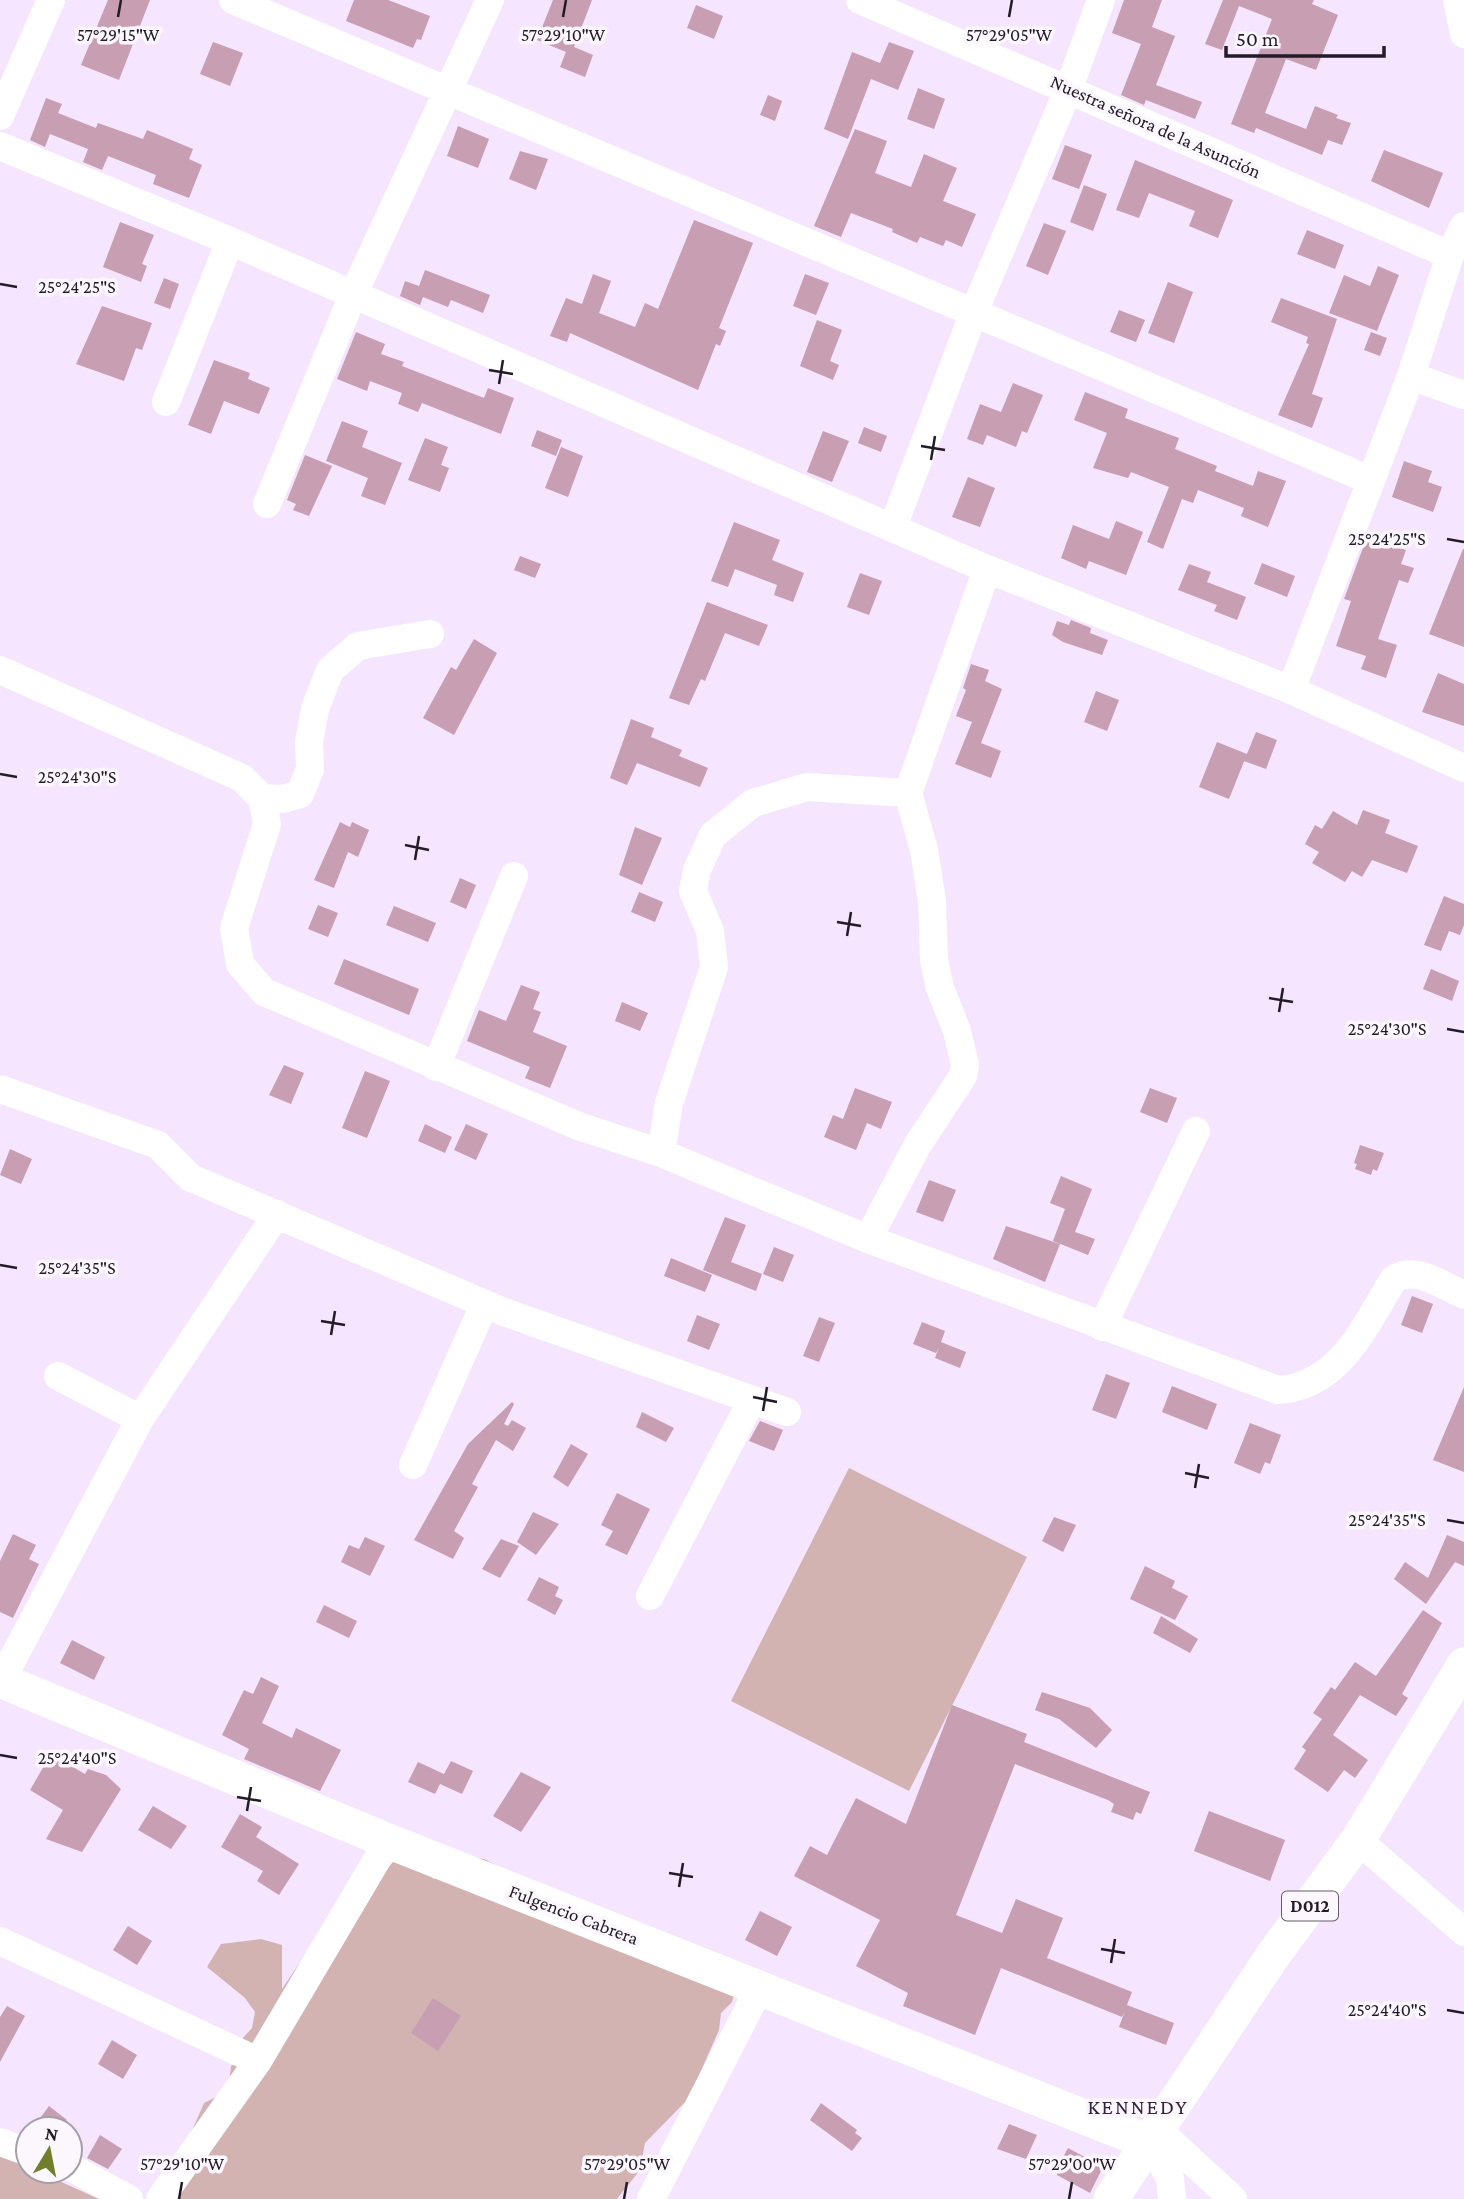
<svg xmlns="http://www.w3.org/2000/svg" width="1464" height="2199" font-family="'Crimson Pro',serif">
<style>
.green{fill:#d2b3b2}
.building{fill:#c79eb2}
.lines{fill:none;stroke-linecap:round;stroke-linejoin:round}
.minor{stroke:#fff;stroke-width:28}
.major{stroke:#fff;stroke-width:35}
.ticks{fill:none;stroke:#231b27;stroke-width:2.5}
.labels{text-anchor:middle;stroke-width:7;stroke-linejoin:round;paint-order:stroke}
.shield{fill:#fcf7fe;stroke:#645d68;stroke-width:2}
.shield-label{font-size:18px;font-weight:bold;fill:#231b27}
.street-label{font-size:19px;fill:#231b27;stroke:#fcf7fe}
.neighbourhood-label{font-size:21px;letter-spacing:2px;fill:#34233c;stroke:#fcf7fe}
.ticks-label{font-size:18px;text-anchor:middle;fill:#231b27;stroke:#fcf7fe;stroke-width:7;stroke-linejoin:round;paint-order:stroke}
</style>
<rect width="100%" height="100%" fill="#f6e5ff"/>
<!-- green -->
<path class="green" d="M849,1468L1027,1557L909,1791L731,1701Z
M400,1855L434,1879L459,1856L484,1859L736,1987L732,2002L721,2013L719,2030L689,2098L645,2143L640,2170L617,2199H147L177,2165L204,2103L228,2091L231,2066L240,2061L243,2038L252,2028L255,2012L245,1998L207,1967L221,1944L261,1939L282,1945V1989L309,1949Z
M0,2154L28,2167V2171H37L99,2199H0Z"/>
<!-- building -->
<path class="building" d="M108,0H150L119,80L81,65Z
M354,0H388L430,16L421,40L417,39L413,48L346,21Z
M553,0H592L574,47L593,55L585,77L560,67L566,52L537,40Z
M1124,0H1162L1152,27L1175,36L1156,85L1202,102L1195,119L1146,100L1144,105L1121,95L1141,44L1112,33Z
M1223,0H1314L1312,4L1338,15L1316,70L1286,59L1265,113L1306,129L1315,106L1338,115L1336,118L1351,123L1342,145L1328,140L1322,155L1256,128L1254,133L1231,124L1272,19L1239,6L1222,50L1205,44Z
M696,5L723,16L714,39L687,28Z
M213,42L243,53L230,86L200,74Z
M889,42L914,51L898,90L871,79L848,139L824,129L852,52L880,63Z
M918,88L945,99L934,129L907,119Z
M768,95L782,101L775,121L760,115Z
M46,98L62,104L58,113L96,128L98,123L143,139L147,130L193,149L189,159L202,165L189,198L153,184L156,175L108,156L102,170L83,162L88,149L50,134L45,147L30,140Z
M458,126L489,139L478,168L447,156Z
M855,129L887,141L875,173L911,187L924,154L957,168L943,201L976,214L962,247L946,240L943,246L920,237L917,243L892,232L893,229L851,213L841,237L814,226Z
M1065,145L1092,155L1079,189L1052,179Z
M1384,150L1443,173L1429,208L1371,181Z
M520,151L548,159L536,190L509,179Z
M1135,160L1233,200L1218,238L1189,226L1195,211L1149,193L1139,218L1116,210Z
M1084,185L1107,194L1093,231L1070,222Z
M694,220L753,243L719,328L726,331L720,346L716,344L698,390L570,333L567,342L550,336L566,298L582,304L593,274L611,281L599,313L635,327L645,303L658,309Z
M120,222L154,235L142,264L147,266L141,282L103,267Z
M1044,223L1066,231L1048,275L1026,266Z
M1307,230L1344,245L1335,269L1297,254Z
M1378,266L1399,275L1377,331L1329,313L1344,275L1370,286Z
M425,270L490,295L483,313L451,300L448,307L423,297L420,305L400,296L405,281L419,286Z
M805,274L829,283L816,315L793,306Z
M164,278L179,284L170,309L154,303Z
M1168,282L1193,292L1174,343L1148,333Z
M1281,298L1337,319L1312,394L1323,398L1312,428L1278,415L1309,344L1306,343L1308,337L1271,322Z
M102,306L152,323L142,350L136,348L124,381L76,364Z
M1119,310L1145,320L1136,342L1110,332Z
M817,320L842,330L830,361L839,365L833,380L800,366Z
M356,332L385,344L381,354L404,362L402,366L484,398L488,388L514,398L501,434L422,403L418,412L398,404L402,393L370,381L367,391L337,379Z
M1371,332L1387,338L1380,356L1364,350Z
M214,360L250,373L248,379L270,388L259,414L224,401L211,434L188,425Z
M1013,383L1043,395L1027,433L1022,431L1016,447L987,435L983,445L967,439L980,404L1001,412Z
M1085,392L1128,409L1125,418L1179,438L1175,449L1217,466L1215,471L1253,486L1258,471L1286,481L1268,527L1241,516L1244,508L1198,490L1193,503L1182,499L1163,549L1147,542L1169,487L1131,472L1128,478L1093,468L1107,433L1074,420Z
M342,421L368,431L362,447L402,463L385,505L361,496L368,478L326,461Z
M864,427L887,436L881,452L858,443Z
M537,430L562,440L556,456L531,446Z
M823,431L849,441L832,482L807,472Z
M425,438L448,447L441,465L449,468L440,492L408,480Z
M561,447L583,456L568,497L545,488Z
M305,455L332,466L309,516L293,510L296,504L287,500Z
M1404,461L1432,471L1428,482L1442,487L1433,512L1392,497Z
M968,477L995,488L980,527L952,517Z
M1116,521L1143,532L1126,575L1089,561L1086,569L1061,558L1073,525L1109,539Z
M734,522L780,540L772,560L804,573L793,602L774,595L777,585L735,569L728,587L711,581Z
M1367,537L1406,550L1401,564L1414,568L1408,583L1399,580L1378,639L1397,645L1386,678L1361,669L1366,656L1336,646L1351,601L1344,599Z
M1463,549H1464V647L1429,634Z
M520,556L541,564L535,578L514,570Z
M1262,563L1295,576L1287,597L1254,584Z
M1189,564L1211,572L1207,582L1246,597L1237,620L1214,611L1217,605L1178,590Z
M860,573L882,581L869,615L847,607Z
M707,602L768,625L759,646L725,633L705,681L701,679L689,705L669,698Z
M1071,620L1091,628L1090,633L1108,640L1102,655L1063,642L1052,635L1057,621L1069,625Z
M474,639L497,653L454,735L423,718L451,667L456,670Z
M971,664L989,670L985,681L1002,689L981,743L1001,751L991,778L955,764L972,722L956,716L966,690L963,688Z
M1438,673L1464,684V726L1422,712Z
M1096,691L1119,700L1107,731L1084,722Z
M631,719L654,728L651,737L682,750L679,756L708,768L700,787L637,763L627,785L610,778Z
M1256,732L1277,740L1266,769L1244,761Z
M1217,742L1247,754L1229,799L1199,787Z
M1363,810L1390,820L1385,833L1418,846L1407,873L1372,860L1362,877L1352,871L1345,882L1312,863L1319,852L1305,844L1315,825L1322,829L1333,811L1357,825Z
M340,822L350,827L352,822L369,830L358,857L348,852L334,888L314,880Z
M635,827L662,838L642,885L619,875Z
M460,878L476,885L466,909L450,902Z
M639,892L663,902L655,922L631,912Z
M1444,896L1464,904V925L1460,935L1449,931L1441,951L1424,945Z
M318,905L338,913L328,937L308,929Z
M394,906L436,923L428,942L386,925Z
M344,959L419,989L409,1015L334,984Z
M1431,969L1459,981L1452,1001L1423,989Z
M521,985L540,992L533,1009L541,1012L533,1032L567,1046L550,1088L525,1078L530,1067L467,1041L479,1010L506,1021Z
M622,1002L648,1013L640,1031L615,1021Z
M284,1065L304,1073L291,1104L269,1095Z
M365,1071L390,1081L367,1138L342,1128Z
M855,1088L892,1102L881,1129L867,1123L856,1150L824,1137L833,1115L843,1119Z
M1150,1088L1177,1098L1167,1123L1140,1112Z
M425,1124L452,1137L445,1153L418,1141Z
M466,1124L488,1134L476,1160L454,1150Z
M1360,1145L1384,1153L1377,1171L1373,1169L1371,1175L1355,1169L1357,1164L1354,1163Z
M10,1149L32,1159L21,1184L0,1175Z
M1061,1176L1092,1189L1075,1232L1095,1239L1088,1255L1053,1241L1065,1209L1050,1203Z
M929,1180L956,1190L943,1222L916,1212Z
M725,1217L746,1225L731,1262L762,1274L756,1291L703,1270Z
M1006,1226L1060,1244L1045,1282L993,1259Z
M774,1247L794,1255L783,1282L763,1274Z
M671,1258L712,1275L705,1292L664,1276Z
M1412,1296L1433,1304L1422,1333L1401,1325Z
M697,1315L720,1324L709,1350L687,1341Z
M819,1317L835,1323L819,1362L803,1356Z
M922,1322L945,1331L941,1342L966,1352L960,1368L935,1358L939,1347L936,1353L913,1344Z
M1106,1374L1130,1383L1116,1419L1092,1410Z
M1172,1386L1217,1404L1207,1430L1162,1412Z
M1464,1387V1472L1433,1460Z
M512,1402L514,1404L504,1424L508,1426L512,1420L526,1428L513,1451L496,1440L472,1484L478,1487L454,1531L464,1538L453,1559L414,1540L468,1444Z
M642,1412L674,1428L666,1442L636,1427Z
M760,1421L783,1430L774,1451L749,1441Z
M1250,1423L1281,1435L1270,1464L1265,1462L1260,1474L1234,1463Z
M571,1444L588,1454L568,1487L553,1477Z
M617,1493L650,1509L627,1555L605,1545L613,1531L601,1525Z
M533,1512L559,1524L536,1555L517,1542Z
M1054,1517L1076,1525L1063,1552L1042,1541Z
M13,1534L36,1545L29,1559L39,1564L13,1618L0,1612V1561Z
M1447,1535L1464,1542V1566L1455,1562L1426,1604L1394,1579L1405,1562L1428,1578Z
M365,1537L385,1546L370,1576L341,1562L349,1545L359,1549Z
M501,1539L519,1546L500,1578L482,1569Z
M1145,1566L1175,1581L1172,1588L1188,1596L1175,1620L1130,1599Z
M539,1577L559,1587L555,1596L563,1600L555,1615L527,1600Z
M324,1605L357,1621L349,1638L316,1622Z
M1423,1610L1442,1623L1402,1694L1408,1698L1396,1716L1360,1695L1333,1735L1368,1760L1355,1778L1344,1770L1328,1792L1294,1769L1306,1750L1302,1747L1322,1719L1313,1713L1331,1687L1335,1690L1355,1662L1376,1676Z
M1161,1616L1198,1639L1190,1653L1153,1633Z
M72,1640L105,1657L94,1680L60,1663Z
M261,1677L279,1686L262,1723L292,1738L296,1728L341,1750L320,1791L244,1759L249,1749L222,1735L244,1690L253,1694Z
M1042,1692L1090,1708L1112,1730L1096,1748L1059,1719L1035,1710Z
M952,1705L1027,1734L1024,1742L1150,1792L1141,1814L1136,1812L1133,1820L1111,1812L1114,1804L1108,1800L1015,1764L956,1915L1002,1933L1016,1899L1063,1918L1047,1958L1132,1992L1127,2005L1174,2023L1166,2045L1119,2027L1125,2011L1122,2017L1001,1968L975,2035L903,2006L908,1993L856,1966L880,1920L794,1876L810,1846L827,1855L856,1798L906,1824Z
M51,1754L85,1774L88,1769L106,1775L121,1789L82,1852L46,1839L63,1810L30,1790Z
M451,1761L473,1771L462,1794L440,1784L435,1794L408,1782L418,1762L444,1774Z
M521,1772L551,1787L521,1832L493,1816Z
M153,1806L187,1826L171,1849L138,1830Z
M1209,1811L1285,1840L1270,1881L1194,1851Z
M240,1814L262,1827L256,1837L299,1864L279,1895L257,1881L263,1871L221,1847Z
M760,1911L792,1927L777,1956L745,1940Z
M128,1926L152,1941L137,1965L113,1950Z
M433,1998L461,2016L438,2051L411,2033Z
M7,2006L25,2016L0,2062V2017Z
M112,2040L137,2055L123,2079L98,2064Z
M821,2103L857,2130L855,2133L862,2138L852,2151L810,2120Z
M49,2106L67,2120L59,2129H32Z
M1009,2124L1037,2135L1026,2159L997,2149Z
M100,2135L122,2149L108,2169L87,2158Z
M1068,2148L1103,2167L1090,2193L1057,2175V2168Z"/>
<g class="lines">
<!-- minor -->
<path class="minor" d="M233,0L1370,480
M860,0L1450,255
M1457,0L1464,34
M0,116L51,0
M0,146L230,241L987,569L1291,690L1464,768
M1411,376L1464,395
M166,402L230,241
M267,504L353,295L490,0
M893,527L974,312L1069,88L1101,0
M0,670L242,778L262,798L267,824L234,928L240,964L264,992L581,1127L661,1153L868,1239L1278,1390C1339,1387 1365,1326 1393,1280C1414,1264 1443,1286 1464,1295
M1291,690L1411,376L1450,255L1464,226
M262,798L283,799L300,794L310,769L309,742L315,709L330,670L358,646L430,634
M436,1067L514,876
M0,1089L158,1145L191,1178L504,1312L787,1412
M661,1153L669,1103L714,967L710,931L693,891L697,870L713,835L753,803L807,787L908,793
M868,1239L917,1146L963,1076L965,1065L957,1031L940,988L934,960L932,901L924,850L908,793L987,569
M1102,1327L1196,1131
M58,1376L140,1419
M413,1465L484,1305
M650,1596L752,1400
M1,1681L140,1419L277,1214
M1358,1840L1464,1932
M0,1941L258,2061
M1158,2130L1233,2199
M0,2142L28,2152
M1150,2143L1170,2178L1172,2199
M70,2167L129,2199
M160,2199L258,2061L388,1841
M651,2199L760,1987"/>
<!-- major -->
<path class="major" d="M0,1680L388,1841L1150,2143
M1111,2199L1274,1954L1358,1840L1464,1665"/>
</g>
<!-- ticks -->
<path class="ticks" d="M118,17L121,0M563,17L566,0M1009,17L1012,0M0,284L17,287M489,370L513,374M499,384L503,360M921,446L945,450M931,460L935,436M1447,539L1464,542M0,774L17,777M405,845L429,850M415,860L419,836M837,922L861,926M847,936L851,912M1269,998L1293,1002M1279,1012L1283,988M1447,1029L1464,1032M0,1265L17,1268M321,1321L345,1325M331,1335L335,1311M753,1397L777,1402M763,1411L767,1387M1185,1473L1209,1478M1195,1488L1199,1464M1447,1520L1464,1523M0,1755L17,1758M237,1797L261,1801M247,1811L251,1787M669,1873L693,1877M679,1887L683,1863M1101,1949L1125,1953M1111,1963L1115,1939M1447,2010L1464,2013M179,2199L182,2182M624,2199L627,2182M1069,2199L1072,2182"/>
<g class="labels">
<!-- shield labels -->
<rect class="shield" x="1282" y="1891.5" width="56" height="29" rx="5"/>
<g class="shield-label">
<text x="1310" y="1912">D012</text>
</g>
<!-- street labels -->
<g class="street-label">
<text transform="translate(1156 126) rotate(24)" y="7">Nuestra señora de la Asunción</text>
<text transform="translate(574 1914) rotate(21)" y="7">Fulgencio Cabrera</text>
</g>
<!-- neighbourhood labels -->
<g class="neighbourhood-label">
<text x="1138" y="2114">KENNEDY</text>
</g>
</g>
<g class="ticks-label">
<text x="563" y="41">57°29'10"W</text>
<text x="1009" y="41">57°29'05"W</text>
<text x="118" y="41">57°29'15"W</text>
<text x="77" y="293">25°24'25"S</text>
<text x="1387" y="545">25°24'25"S</text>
<text x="77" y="783">25°24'30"S</text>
<text x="1387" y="1035">25°24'30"S</text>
<text x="77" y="1274">25°24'35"S</text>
<text x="1387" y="1526">25°24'35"S</text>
<text x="77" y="1764">25°24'40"S</text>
<text x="1387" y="2016">25°24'40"S</text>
<text x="182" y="2170">57°29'10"W</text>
<text x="627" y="2170">57°29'05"W</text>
<text x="1072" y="2170">57°29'00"W</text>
</g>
<!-- north arrow -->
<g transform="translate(49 2150) rotate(10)"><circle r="33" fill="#fcf7fe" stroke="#a59fa8" stroke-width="2"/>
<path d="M0-5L12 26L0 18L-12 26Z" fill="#717e2c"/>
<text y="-10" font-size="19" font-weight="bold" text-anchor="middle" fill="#231b27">N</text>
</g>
<!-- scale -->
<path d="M1226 46v10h158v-10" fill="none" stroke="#231b27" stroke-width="3.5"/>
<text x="1236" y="46" font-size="21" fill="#231b27" stroke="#fcf7fe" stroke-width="5" paint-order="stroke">50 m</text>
</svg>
